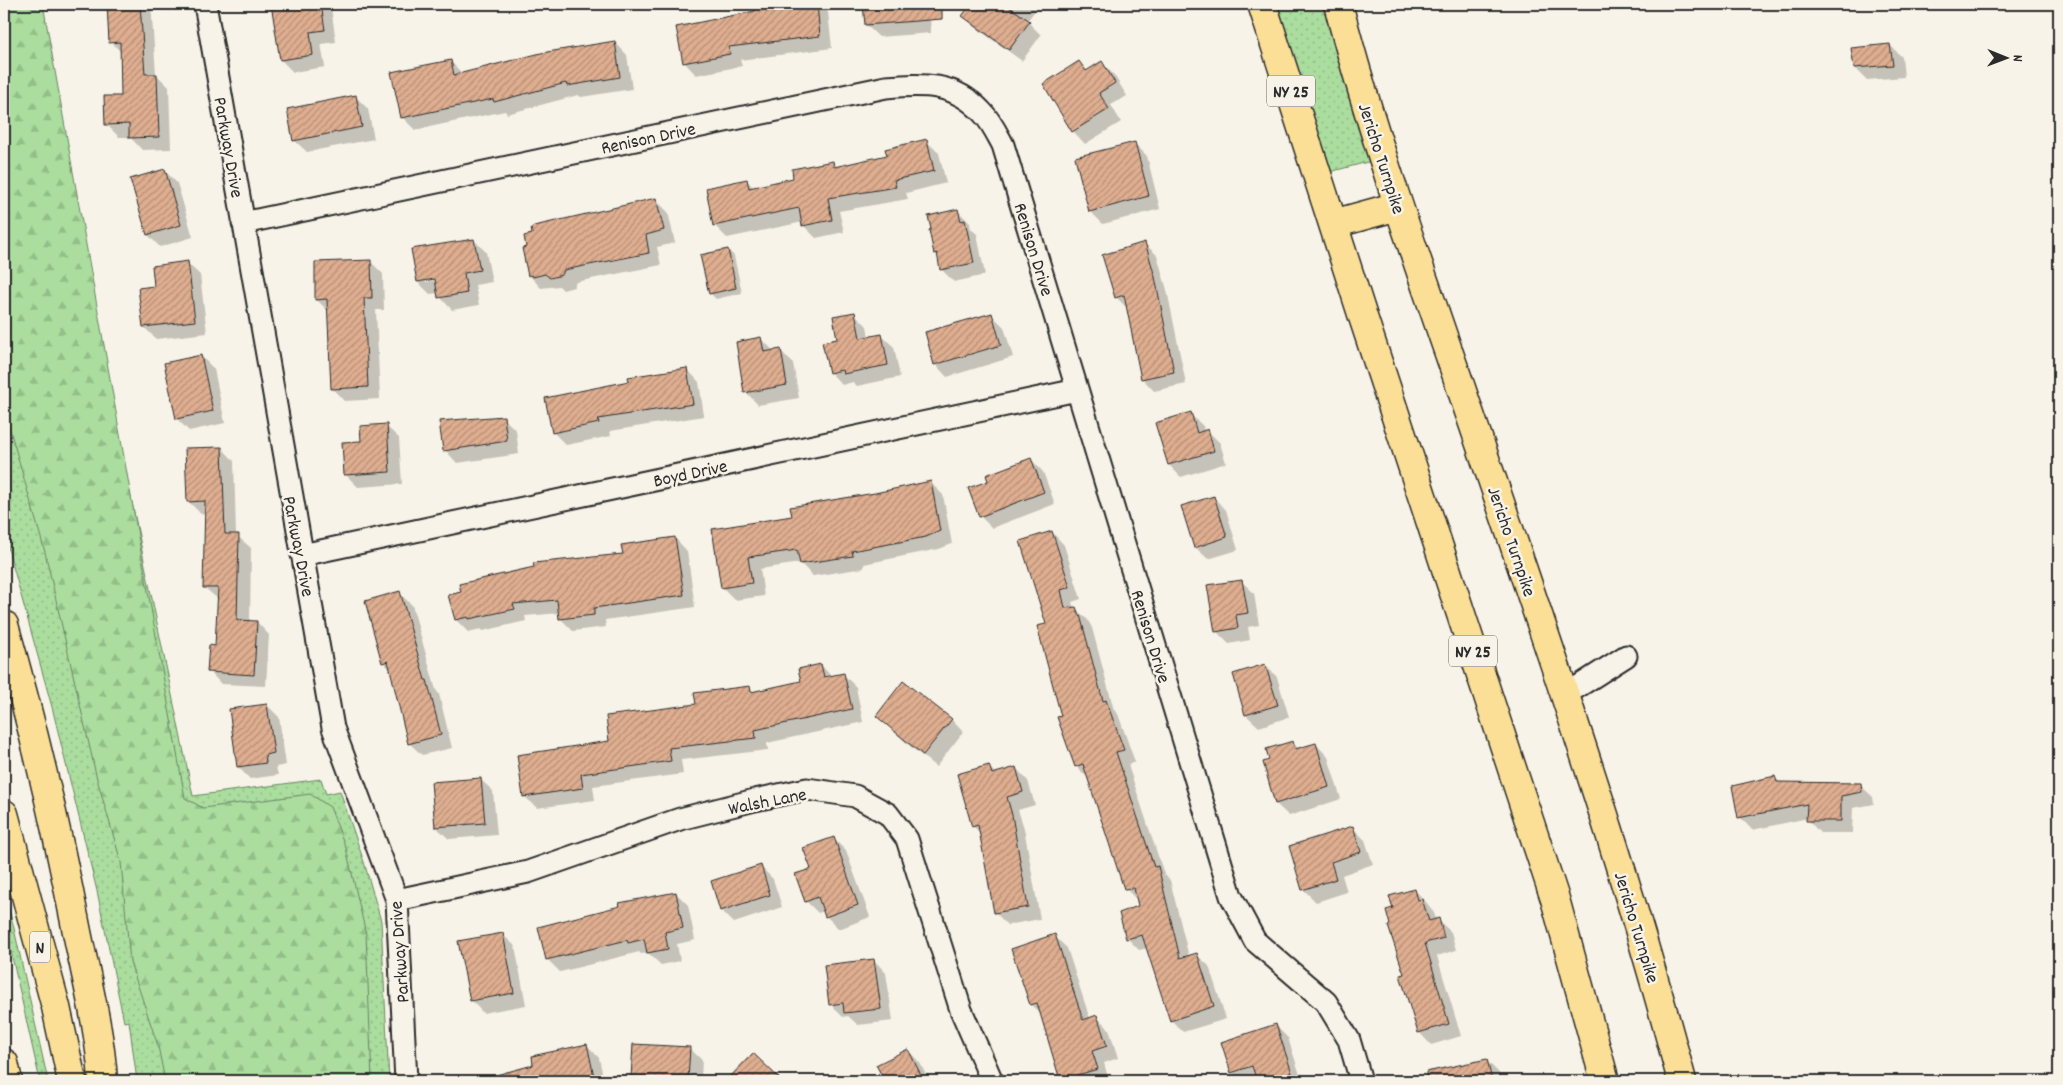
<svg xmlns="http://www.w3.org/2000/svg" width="2063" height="1085" font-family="Dekko,sans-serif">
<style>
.green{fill:url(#green-dots);stroke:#6a8464}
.forest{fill:url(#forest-firs);stroke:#6a8464}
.shadow{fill:#0003;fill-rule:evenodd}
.building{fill:url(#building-hatch);stroke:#2b2b2b}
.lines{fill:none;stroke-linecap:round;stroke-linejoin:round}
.minor-casing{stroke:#2b2b2b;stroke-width:25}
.primary-casing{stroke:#2b2b2b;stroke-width:31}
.motorway-casing{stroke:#2b2b2b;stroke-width:31}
.minor{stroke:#f7f3e8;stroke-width:21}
.primary{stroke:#fbdf96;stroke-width:28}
.motorway{stroke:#fbdf96;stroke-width:28}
.labels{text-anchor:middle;stroke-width:5;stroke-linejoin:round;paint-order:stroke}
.shield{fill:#f7f3e8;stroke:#686764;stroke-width:1}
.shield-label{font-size:18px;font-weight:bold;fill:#2b2b2b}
.street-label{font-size:19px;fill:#2b2b2b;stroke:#f7f3e8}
</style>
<defs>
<pattern id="green-dots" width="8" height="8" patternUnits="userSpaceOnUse" patternTransform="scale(1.25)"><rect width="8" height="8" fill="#aadd9e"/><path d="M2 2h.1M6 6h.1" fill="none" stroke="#92be88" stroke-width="1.8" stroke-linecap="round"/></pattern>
<pattern id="forest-firs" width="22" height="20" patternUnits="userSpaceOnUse" patternTransform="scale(1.25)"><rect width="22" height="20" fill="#aadd9e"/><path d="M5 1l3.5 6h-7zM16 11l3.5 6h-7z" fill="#92be88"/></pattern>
<pattern id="building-hatch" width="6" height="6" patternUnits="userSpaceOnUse" patternTransform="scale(1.25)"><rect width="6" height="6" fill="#dfae90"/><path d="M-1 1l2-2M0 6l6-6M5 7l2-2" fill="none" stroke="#b58e76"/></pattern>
</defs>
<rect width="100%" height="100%" fill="#f7f3e8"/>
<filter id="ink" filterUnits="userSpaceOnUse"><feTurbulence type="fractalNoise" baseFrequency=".02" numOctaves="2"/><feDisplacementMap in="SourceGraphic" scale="10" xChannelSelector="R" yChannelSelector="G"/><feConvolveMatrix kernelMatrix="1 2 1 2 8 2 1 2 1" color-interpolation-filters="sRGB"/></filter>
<g filter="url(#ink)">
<!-- green -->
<path class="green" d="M4,4L81,257L193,796L321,779L326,794L340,791L364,862L381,921L389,1081H137L129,1021L124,1022L97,891L52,707L4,534Z
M1262,4H1338L1383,158L1318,175Z
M4,892L13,924L48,1081H40L4,921Z"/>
<!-- forest -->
<path class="forest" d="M4,4H43L185,798L203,808L310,794L330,807L346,848L366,934L372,1081H165L158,1046L130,962L121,862L97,779L45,552L4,409Z"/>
<!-- shadow -->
<path class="shadow" d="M108,4H151L156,74L169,87L171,149L142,150L130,137H119L106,124L122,97L121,52L111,42Z
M272,4H328L331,7L336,42L321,44L325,67L293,72L281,60Z
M784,4H820L828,12L832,48L740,60L742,66L696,75L684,62L757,12L756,7Z
M865,4H929L931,33L879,37L866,25Z
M973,4H1040L1027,21L1041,35L1022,61L976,28L964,16Z
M615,42L627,55L632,89L581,97L578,95L507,114L505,111L415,130L402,117L450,61L463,74Z
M1890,45L1902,57L1904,77L1867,80L1855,68Z
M1079,63L1088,71L1102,63L1114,75L1127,96L1111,105L1121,122L1085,144L1073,131L1044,84Z
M355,96L368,109L374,139L307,152L294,140Z
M926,141L939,153L946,183L906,193L908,199L839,211L844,232L816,238L804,226L803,222L727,238L715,226L708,189L747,181L754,188L795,179L833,162L838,168L888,156Z
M1134,143L1147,156L1160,209L1103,224L1090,211Z
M164,170L177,183L193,237L160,247L148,235Z
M656,200L668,212L675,243L657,247L661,265L576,282L574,287L563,290L559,286L541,288L529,275Z
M958,211L970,223L971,229L977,234L985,275L954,282L941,269L939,257L935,253Z
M474,240L486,252L492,282L475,285L479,305L452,310L440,297L439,293L430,294L418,282ZM441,277L442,279L426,282V279Z
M1144,243L1157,255L1167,290L1186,384L1154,391L1142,378L1128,309L1116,297Z
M728,250L734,256L742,293L716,299L710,293Z
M371,262L383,274L384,310H376L380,399L344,401L332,388L328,311L316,299Z
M187,263L200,275L207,333L156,339L144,327Z
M854,313L867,326L869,337L881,335L894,347L900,377L857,386L853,382L842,385L830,372L839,340Z
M991,314L1004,327L1013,357L947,377L935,364Z
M761,339L774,351L780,350L793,363L799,398L758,405L746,392Z
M201,356L214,369L225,423L189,431L177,419Z
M687,369L699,382L704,416L610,431L611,436L566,445L553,432Z
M1190,414L1203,426L1204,432L1208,431L1220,443L1226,463L1181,477L1169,465Z
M503,418L516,430L519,454L457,463L445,450Z
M386,426L399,438L402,484L358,487L345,474L362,442Z
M222,448L234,461L236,535L251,548L250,622H257L269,635L266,686L221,684L209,671L216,647L219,600L205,588L206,514H201L188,501Z
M1031,459L1043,472L1055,504L992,528L980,516L989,482Z
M930,482L943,495L952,544L939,549L864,564V568L813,576L800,563L760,569L764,596L735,600L723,588L714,530L793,517L875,494Z
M1213,497L1226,510L1238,550L1208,559L1195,547Z
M1052,532L1064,545L1081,599L1072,602L1074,608L1088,620L1092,628L1114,710L1118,714L1135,762L1128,765L1164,874L1170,880L1189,957L1196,954L1209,966L1226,1019L1183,1032L1171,1020L1148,948L1139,950L1127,938L1140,907L1138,901L1126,889L1089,779L1076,766L1062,717L1048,624Z
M675,538L687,551L695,607L605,620L606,627L573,631L560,618V613L525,616L526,621L483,631L481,629L468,632L456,620L450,596L624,555Z
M1241,581L1254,593L1259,625L1248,627L1250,640L1229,644L1216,631Z
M399,593L412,605L436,690L439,694L452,748L422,755L409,743L392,671L383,662Z
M821,665L832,677L843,674L856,687L863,722L767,743L768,750L681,760L683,774L593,786L595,800L537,808L524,796L611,742L697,706L750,688L755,693L802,682Z
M1265,665L1277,677L1289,717L1259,727L1246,715Z
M267,705L279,717L286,765L276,767L278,775L250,779L238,767Z
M878,716L951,719L963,732L936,767L912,748Z
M1292,742L1299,749L1316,744L1328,757L1341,799L1289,816L1276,804L1264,763L1271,761Z
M988,766L996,774L1016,768L1028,781L1035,805L1018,810L1024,828L1040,919L1007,925L995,912L981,834L973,826Z
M1775,778L1781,783L1860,785L1873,797L1874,804L1853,808L1852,833H1820L1808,820V818L1752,830L1740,817Z
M480,779L493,791L497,835L449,839L436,827Z
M1352,827L1365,840L1373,864L1342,875L1347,892L1316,902L1303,889Z
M834,839L846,851L870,917L839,929L826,916L824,911L818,913L806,901L812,870Z
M760,866L773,879L782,907L734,923L721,910Z
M1415,890L1427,903L1434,913L1436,920H1438L1451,932L1456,950L1437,956L1461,1036L1431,1045L1419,1032L1405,975L1394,909Z
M676,893L688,905L695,940L677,944L680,961L661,965L648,953L641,954L639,952L560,972L548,960L540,928Z
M502,934L515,946L526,1005L483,1013L471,1000Z
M1054,936L1067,948L1090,1019L1097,1017L1109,1029L1118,1058L1104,1063L1109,1081H1063L1042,1015L1031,1005Z
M874,960L886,973L893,1021L858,1025L848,1016L843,1017L830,1004Z
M1276,1026L1288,1038L1302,1081H1241L1232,1072Z
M587,1045L599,1058L604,1081H479L535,1066Z
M689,1048L702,1060L701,1081H636L632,1077Z
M908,1050L920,1063L929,1081H886L878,1066Z
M753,1055L780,1081H728Z
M1486,1060L1499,1073L1501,1081H1432L1430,1073Z"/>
<!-- building -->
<path class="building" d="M107,4H140L145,74H157L159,137L129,138V124L105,125L104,96H121L120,42L109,43Z
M271,4H321L325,30L310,32L313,55L280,60Z
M773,4H817L820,36L729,47L730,54L683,63L676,27L755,11V6Z
M863,4H942V19L865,25Z
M971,4H1005L1030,21L1009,50L962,16Z
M615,41L620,77L567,86L566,83L494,102L493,99L401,118L391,72L451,60L454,75L541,53Z
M1890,44L1893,65L1854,68L1851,48Z
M1079,61L1086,71L1102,61L1115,83L1099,93L1109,109L1072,132L1043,84Z
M356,95L362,127L293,141L287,109Z
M927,139L934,171L894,180L896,187L828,198L832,220L802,226L799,208L713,226L706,188L747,179L749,188L793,178L792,169L833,161L834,167L887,155L885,149Z
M1135,142L1149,196L1089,212L1075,157Z
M165,169L181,225L147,235L130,179Z
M656,198L664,230L646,235L649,253L564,270L562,275L550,278L545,274L533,277L532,275L528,276L522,248L526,247L524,236L532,234L531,228L534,226Z
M958,209L961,221L965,220L974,263L940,270L937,253L934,254L929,230L931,229L928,216Z
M474,239L480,270L464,273L467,293L438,298L435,279L417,282L411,249Z
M1145,242L1155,277L1174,372L1141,379L1124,295L1115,298L1102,255Z
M728,249L736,288L709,294L700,255Z
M371,260L372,298H364L368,387L331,389L327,299L315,300V262Z
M188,261L195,321L143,327L138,288L154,286L152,266Z
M855,312L860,338L882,334L888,365L843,374L842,370L829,373L822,342L837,339L833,316Z
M992,313L1001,345L934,365L925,332Z
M761,337L764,352L781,349L787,385L744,393L736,342Z
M201,355L213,411L176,419L164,363Z
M687,368L693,404L598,419L599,423L552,433L545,398L629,381L628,377Z
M1191,412L1197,433L1208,429L1214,451L1168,465L1155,423Z
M504,416L507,441L443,451L439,421Z
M387,424L390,472L344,475L342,442L361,441L360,426Z
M222,447L225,534H239L237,620L257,621L254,675L207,672L209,645L215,646L218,588H203L205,501L187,502L185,448Z
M1031,458L1044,492L979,517L968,488L988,481L986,475Z
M931,481L940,531L926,537L852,551L853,556L800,564L797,550L748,557L752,583L721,588L712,529L792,516L790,507L875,493Z
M1214,496L1227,537L1194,548L1181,506Z
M1052,531L1070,587L1061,590L1065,608L1076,607L1079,615H1080L1103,701L1106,700L1124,750L1116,752L1154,867L1158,866L1180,958L1197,953L1214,1006L1170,1021L1142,935L1126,939L1119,913L1138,906L1134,888L1124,889L1083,764L1075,767L1057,717L1061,716L1037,626L1046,624L1020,541Z
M675,537L684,595L594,608V615L559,619L557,600L513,604L515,609L469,619L468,617L455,620L448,595L461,592L459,584L534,567L533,563L623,554L621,545Z
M1242,580L1248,613L1236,615L1238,628L1215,632L1207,585Z
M400,591L425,680H427L441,735L408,744L388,661L382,663L365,601Z
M821,664L824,677L844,673L852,709L755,730L756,738L669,748L671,761L581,774L583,788L523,797L517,755L609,741L606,716L696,704L694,693L750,686L751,692L801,681L798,669Z
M1265,664L1278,705L1245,715L1233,674Z
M903,681L952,719L923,755L876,716Z
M267,704L274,753L265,755L266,763L237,767L229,709Z
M1293,741L1295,749L1316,743L1329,787L1275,804L1263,762L1269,760L1266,749Z
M989,765L992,774L1016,767L1023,792L1007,797L1012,815L1028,907L994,913L978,825L972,827L957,774Z
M1775,776L1777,782L1861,783L1862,792L1841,796V821H1806L1807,804L1738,818L1732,786Z
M481,778L485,823L435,827L431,782Z
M1353,826L1361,852L1331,862L1336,879L1302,890L1289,846Z
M834,837L858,905L825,917L818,897L805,902L795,874L811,869L803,848Z
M761,865L770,895L720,911L711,881Z
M1415,889L1418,900L1422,899L1429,921L1439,918L1444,938L1425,943L1449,1024L1418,1033L1400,975L1404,974L1388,926L1390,925L1386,910L1393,908L1389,896Z
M676,892L683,928L665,932L668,949L647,953L644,939L628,943L627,940L546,960L538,927L620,906L619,903Z
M503,933L514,993L470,1001L458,941Z
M1055,934L1083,1020L1097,1015L1107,1046L1092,1051L1098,1069L1060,1080L1037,1003L1030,1005L1011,949Z
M874,959L881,1009L844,1013L843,1003L829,1005L824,965Z
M1276,1024L1292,1073L1265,1081H1257L1252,1066L1231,1073L1221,1042Z
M587,1044L595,1081H497L496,1075L533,1065L532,1056Z
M633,1044L690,1047L688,1080L631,1078Z
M908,1049L924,1081H885L876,1065Z
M753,1053L782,1081H726Z
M1487,1059L1492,1081H1427L1426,1072Z"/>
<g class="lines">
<defs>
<path id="minor" d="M205,4L333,728L397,900L406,1081
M243,223L886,87C923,84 954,82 982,112C991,121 997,134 1003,145L1231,896L1255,941L1326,1002L1349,1040L1361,1081
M302,555L1077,390
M1565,695L1626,656
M397,900L528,872L680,819L755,800L807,789L855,796L888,814L907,839L961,1010L992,1081"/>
<path id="primary" d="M1262,4L1363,317L1555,899L1605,1081
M1338,4C1372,134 1417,261 1461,388C1539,618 1620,847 1682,1081
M1333,224L1398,206"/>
<path id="motorway" d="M4,625C33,726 57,829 77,932C87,981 100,1031 103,1081
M4,814L56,1007L72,1081
M4,1063L8,1081"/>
</defs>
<!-- minor casing -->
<use href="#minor" class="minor-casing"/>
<!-- primary casing -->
<use href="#primary" class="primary-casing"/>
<!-- motorway casing -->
<use href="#motorway" class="motorway-casing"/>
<!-- minor -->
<use href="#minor" class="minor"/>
<!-- primary -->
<use href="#primary" class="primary"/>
<!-- motorway -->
<use href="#motorway" class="motorway"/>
</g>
</g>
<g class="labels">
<!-- shield labels -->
<g class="shield">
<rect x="1267" y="75.5" width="48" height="31" rx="4"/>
<rect x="1449" y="635.5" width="48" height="31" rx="4"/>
<rect x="30" y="931.5" width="20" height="31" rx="4"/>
</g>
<g class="shield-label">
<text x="1291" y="97">NY 25</text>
<text x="1473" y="657">NY 25</text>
<text x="40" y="953">N</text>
</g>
<!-- street labels -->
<g class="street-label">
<text transform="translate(648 137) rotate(-12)" y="7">Renison Drive</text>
<text transform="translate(230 147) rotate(80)" y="7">Parkway Drive</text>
<text transform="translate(1383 158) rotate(72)" y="7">Jericho Turnpike</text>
<text transform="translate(1035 249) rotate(73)" y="7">Renison Drive</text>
<text transform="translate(690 472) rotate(-12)" y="7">Boyd Drive</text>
<text transform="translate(1513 541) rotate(71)" y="7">Jericho Turnpike</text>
<text transform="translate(300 546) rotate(79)" y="7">Parkway Drive</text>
<text transform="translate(1152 636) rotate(73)" y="7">Renison Drive</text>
<text transform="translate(767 800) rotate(-11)" y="7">Walsh Lane</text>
<text transform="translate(1638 927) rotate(73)" y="7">Jericho Turnpike</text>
<text transform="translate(398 952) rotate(-94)" y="7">Parkway Drive</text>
</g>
</g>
<!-- margin -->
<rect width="2063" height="1085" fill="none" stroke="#f7f3e8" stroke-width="20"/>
<rect x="10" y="10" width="2043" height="1065" fill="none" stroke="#2b2b2b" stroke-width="2" filter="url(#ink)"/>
<!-- north arrow -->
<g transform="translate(2006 58) rotate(91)" stroke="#f7f3e8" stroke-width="4" paint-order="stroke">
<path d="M0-4L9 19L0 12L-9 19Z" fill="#2b2b2b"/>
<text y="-8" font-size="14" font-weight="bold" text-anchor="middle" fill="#2b2b2b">N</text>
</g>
</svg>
